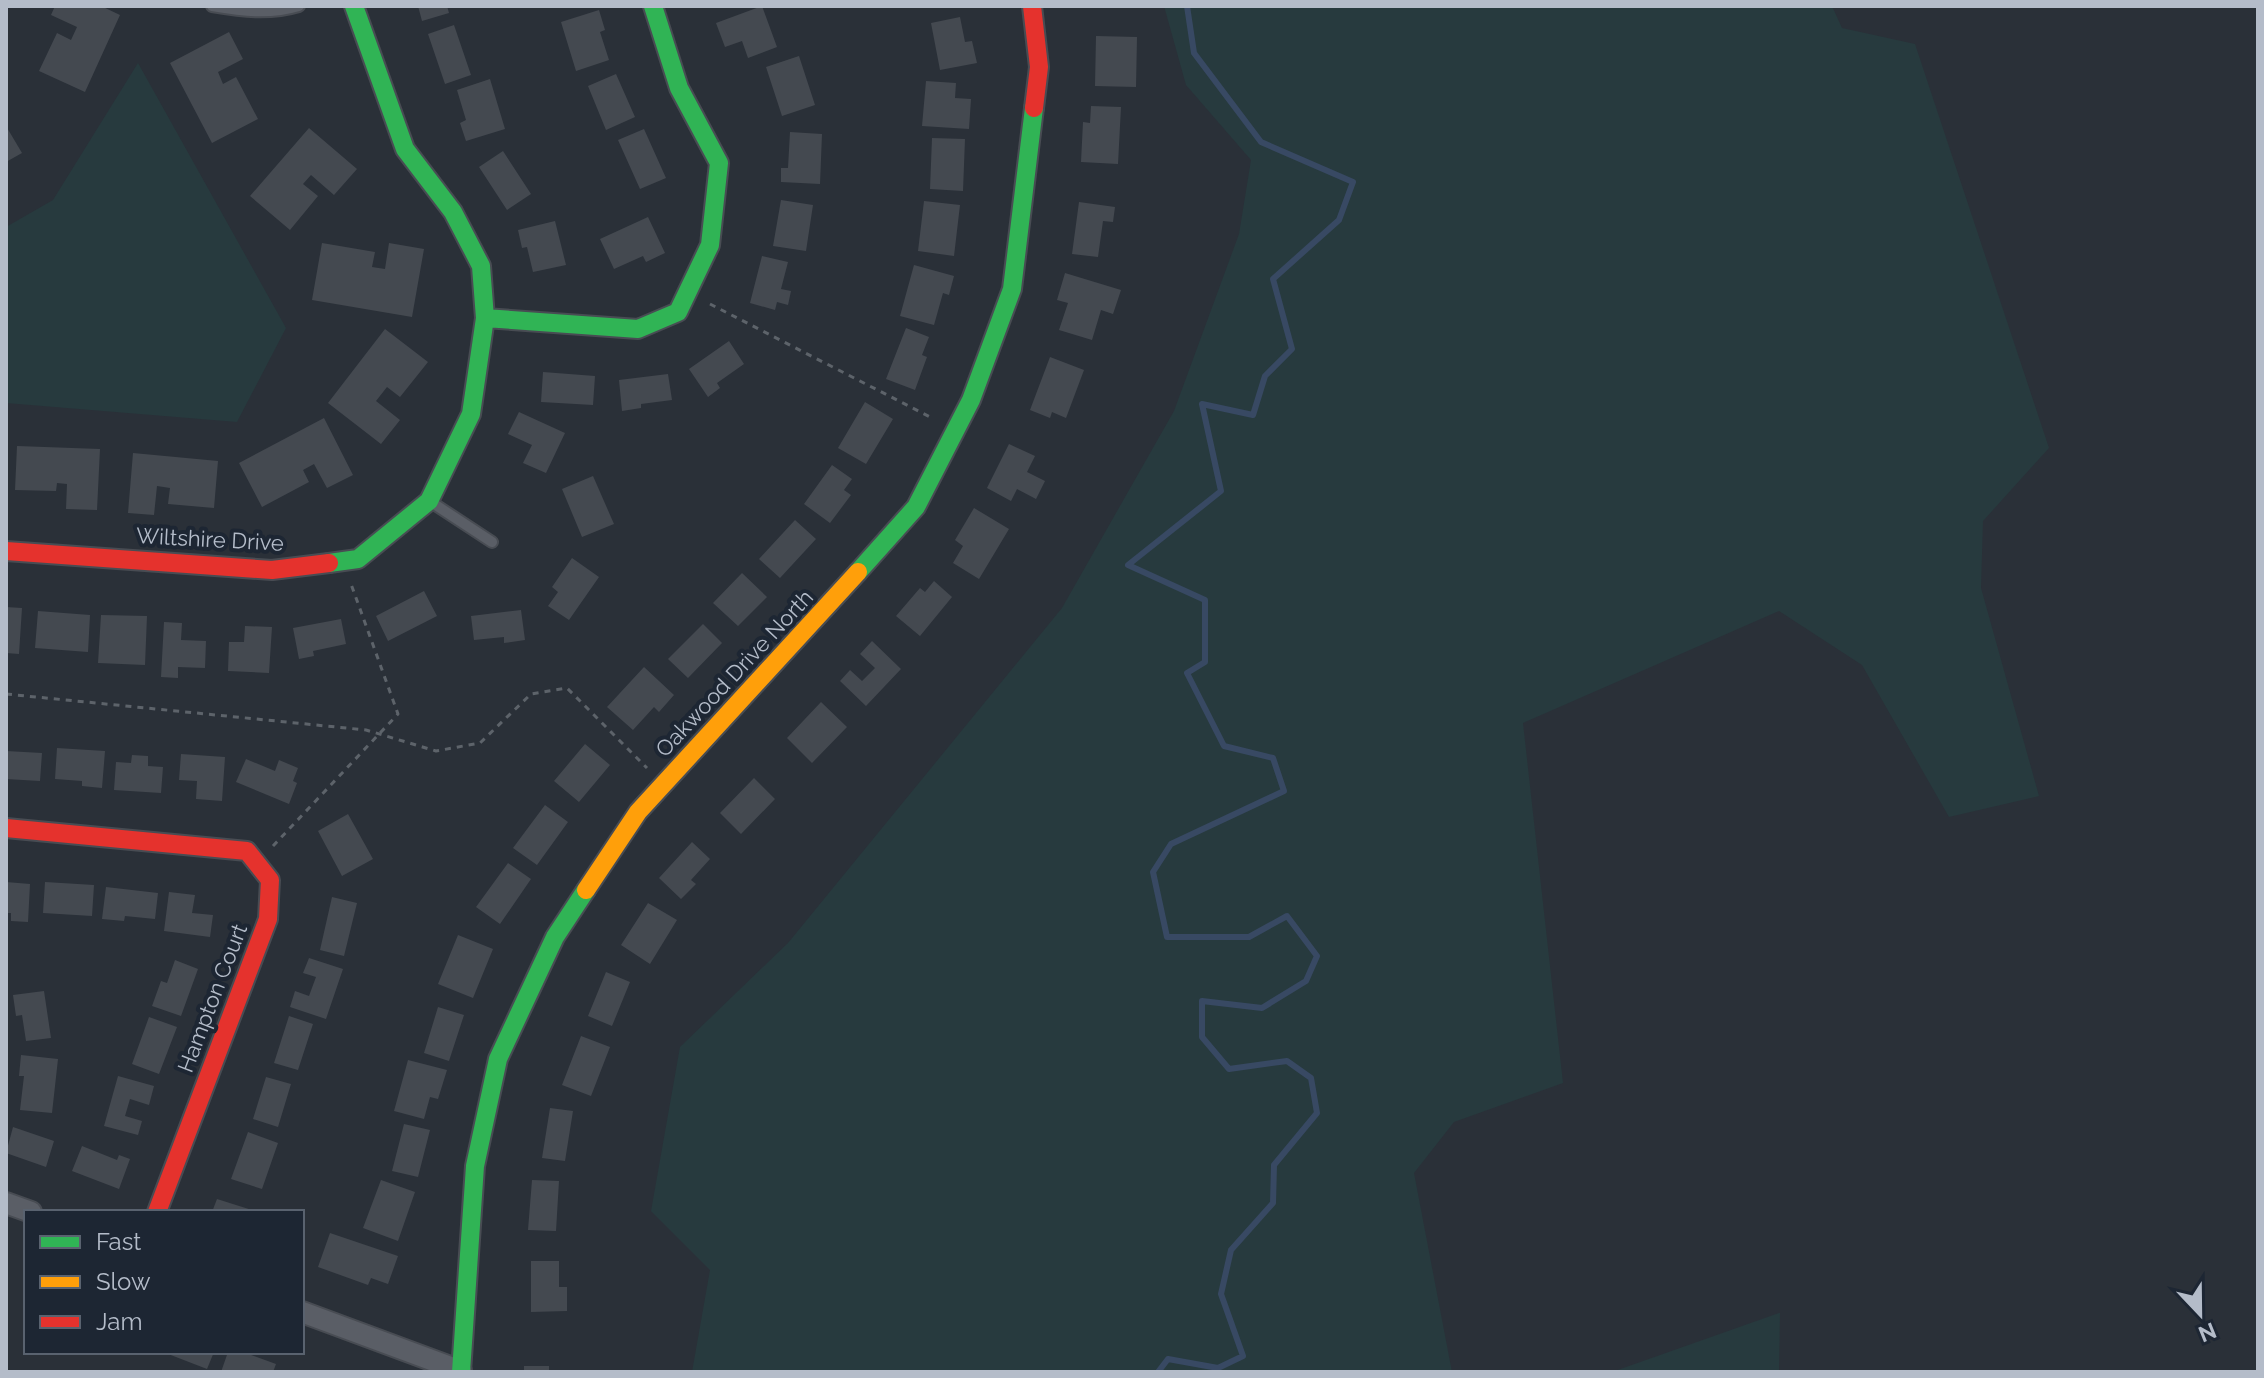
<svg xmlns="http://www.w3.org/2000/svg" width="2264" height="1378" font-family="Raleway,sans-serif">
<style>
.green{fill:#273a3e}
.lines{fill:none;stroke-linecap:round;stroke-linejoin:round}
.stream{stroke:#384963;stroke-width:6}
.building{fill:#444950}
.lane-casing{stroke:#484c53;stroke-width:14}
.street-casing{stroke:#484c53;stroke-width:24}
.fast-casing{stroke:#484c53;stroke-width:22}
.slow-casing{stroke:#484c53;stroke-width:22}
.jam-casing{stroke:#484c53;stroke-width:22}
.path{stroke:#5d636a;stroke-width:3;stroke-dasharray:6 6;stroke-linecap:butt}
.lane{stroke:#5a5e66;stroke-width:10}
.street{stroke:#5a5e66;stroke-width:20}
.fast{stroke:#30b455;stroke-width:18}
.slow{stroke:#ff9f0a;stroke-width:18}
.jam{stroke:#e5322d;stroke-width:18}
.labels{text-anchor:middle;stroke-width:8;stroke-linejoin:round;paint-order:stroke}
.street-label{font-size:22px;fill:#b4bcc9;stroke:#1d2633}
</style>
<rect width="100%" height="100%" fill="#2a3038"/>
<!-- green -->
<path class="green" d="M1164,6H1832L1842,28L1915,44L2049,448L1983,521L1981,588L2039,796L1949,817L1862,665L1779,611L1523,723L1563,1083L1454,1122L1414,1173L1452,1372H692L710,1270L651,1211L680,1047L788,943L1062,608L1174,411L1239,234L1251,160L1186,85Z
M138,63L286,328L237,422L6,403V227L53,200Z
M1780,1313L1779,1372H1612L1779,1313Z"/>
<g class="lines">
<!-- stream -->
<path class="stream" d="M1158,1372L1168,1359L1218,1368L1243,1356L1221,1294L1231,1250L1273,1203L1274,1165L1317,1113L1311,1078L1287,1061L1229,1069L1202,1037V1001L1262,1008L1306,981L1317,956L1287,916L1249,937H1167L1153,872L1171,844L1284,791L1273,758L1224,746L1187,673L1205,662V600L1128,565L1221,491L1202,404L1253,415L1265,376L1292,349L1273,279L1339,220L1353,182L1261,142L1194,53L1187,6"/>
</g>
<!-- building -->
<path class="building" d="M55,6H101L120,15L85,92L39,71L57,33L71,40L77,27L51,15Z
M418,6H447L449,13L422,21Z
M762,6L777,47L748,58L742,41L725,47L716,23Z
M599,10L605,30L600,32L609,60L576,71L561,22Z
M960,17L965,42L972,41L977,63L940,70L931,23Z
M454,25L471,75L445,84L428,34Z
M229,32L243,59L218,72L223,84L236,77L258,119L212,143L170,63Z
M1096,36L1137,37L1136,87L1095,86Z
M799,56L815,105L782,116L766,67Z
M616,74L635,117L606,130L588,86Z
M490,79L505,129L466,141L460,123L466,120L457,90Z
M926,81L956,83L955,98L971,99L969,129L922,126Z
M1091,106L1121,107L1118,164L1081,162L1083,122L1090,123Z
M6,126L22,153L6,162Z
M309,128L357,169L334,195L311,175L303,184L318,196L290,230L250,196Z
M644,129L666,178L640,189L618,140Z
M790,132L822,134L820,184L781,182V168H788Z
M932,138L965,139L963,191L930,189Z
M503,151L531,194L507,210L479,167Z
M781,200L813,205L806,251L773,246Z
M924,201L960,205L954,256L918,251Z
M1079,202L1115,207L1113,222L1103,221L1098,257L1072,254Z
M648,217L665,253L646,262L643,256L614,269L600,239Z
M555,221L566,265L533,272L527,247L522,248L518,230Z
M322,243L375,252L372,267L385,269L389,243L424,249L412,317L312,300Z
M762,256L788,262L781,289L791,291L788,305L777,302L775,310L750,303Z
M914,265L954,276L949,295L943,293L934,325L900,316Z
M1065,273L1121,290L1113,314L1101,310L1092,340L1059,330L1068,303L1057,300Z
M906,328L929,337L922,355L927,357L915,390L886,379Z
M385,329L428,362L400,397L387,387L376,401L400,420L381,444L328,403Z
M729,341L744,364L717,383L720,388L708,397L689,369Z
M1050,357L1084,370L1066,418L1052,412L1050,418L1030,410Z
M543,372L595,376L593,405L541,402Z
M668,374L672,400L641,404V408L622,411L619,380Z
M865,402L893,419L866,464L838,448Z
M519,412L565,433L546,473L523,463L532,445L508,434Z
M324,418L353,475L327,488L314,464L303,470L309,482L262,507L239,463Z
M1009,444L1035,456L1027,472L1045,481L1036,499L1017,489L1011,501L987,488Z
M17,446L100,449L97,510L66,509L67,484L57,483L56,491L15,490Z
M133,453L218,461L214,508L168,504L170,488L157,486L154,515L128,513Z
M832,465L852,479L844,490L851,495L830,523L804,504Z
M593,476L614,524L582,537L562,489Z
M974,508L1009,529L979,579L953,563L963,546L955,540Z
M795,520L816,539L780,578L759,559Z
M572,558L599,577L569,620L548,606L558,592L552,587Z
M742,573L767,597L738,626L713,603Z
M934,581L952,597L920,636L896,616L920,588L925,592Z
M424,591L437,616L388,641L376,616Z
M6,607L22,608L19,654L6,653Z
M521,610L525,640L504,643V637L474,640L471,616Z
M38,611L90,615L88,652L35,648Z
M101,615L147,616L145,665L98,663Z
M341,619L346,644L313,651L314,656L299,659L293,628Z
M164,622L182,623L181,640L206,641L205,668L178,667V678L161,677Z
M703,624L722,643L688,678L668,659Z
M245,626L272,627L269,673L228,671L229,642H244Z
M872,641L901,669L866,706L840,681L850,670L862,681L875,668L860,654Z
M644,667L674,695L659,712L654,707L633,730L607,707Z
M821,702L847,727L812,763L787,738Z
M585,744L610,765L579,802L554,781Z
M57,748L105,751L102,788L82,786V781L55,779Z
M6,751L42,753L40,781L6,779Z
M181,754L225,757L222,801L196,799L197,781L179,780Z
M132,755L148,756V766L163,767L161,793L114,790L116,762L131,763Z
M246,759L275,771L279,760L298,768L293,781L297,783L289,804L236,782Z
M754,778L775,799L741,834L720,813Z
M545,805L568,822L537,865L513,848Z
M348,814L373,859L342,876L318,831Z
M692,842L710,859L691,880L696,884L681,899L659,878Z
M508,863L531,879L500,924L476,907Z
M6,882L30,884L28,922L11,921V913H6Z
M45,882L94,885L92,916L43,913Z
M106,887L158,893L155,919L125,916L124,921L102,919Z
M169,892L195,895L192,913L213,915L210,937L164,931Z
M332,897L357,903L344,956L320,950Z
M648,903L677,920L650,964L621,945Z
M458,935L493,949L473,998L438,984Z
M309,958L343,969L326,1019L290,1007L295,991L309,996L316,977L303,973Z
M175,960L198,969L181,1016L152,1006L161,981L167,983Z
M606,972L630,982L612,1026L588,1016Z
M44,991L51,1038L26,1041L22,1015L16,1016L13,995Z
M438,1007L464,1015L449,1061L424,1053Z
M289,1016L313,1024L298,1070L274,1063Z
M149,1017L177,1027L159,1074L132,1064Z
M581,1036L610,1047L591,1096L562,1085Z
M21,1055L58,1059L52,1113L20,1110L24,1076H19Z
M408,1060L447,1070L438,1099L430,1097L424,1119L394,1111Z
M118,1076L154,1086L149,1105L130,1099L125,1116L142,1121L138,1135L104,1126Z
M266,1077L291,1084L278,1127L253,1119Z
M550,1108L573,1111L565,1161L542,1158Z
M404,1124L430,1130L418,1177L392,1171Z
M13,1127L54,1141L46,1167L6,1153Z
M248,1132L278,1143L262,1189L231,1179Z
M82,1146L117,1160L119,1155L130,1159L119,1189L72,1171Z
M381,1180L415,1192L398,1241L363,1228Z
M532,1180L559,1181L556,1231L528,1230Z
M217,1199L255,1211V1212H212Z
M330,1233L398,1256L388,1284L371,1278L368,1285L318,1267Z
M531,1261H559V1287H567V1311L531,1312Z
M163,1352H214L207,1369Z
M228,1352H243L276,1364L273,1372H221Z
M524,1366H549V1372H524Z"/>
<g class="lines">
<defs>
<path id="lane" d="M212,6C242,11 269,15 299,6
M431,502L492,542"/>
<path id="street" d="M6,1203L31,1212
M302,1312L461,1371"/>
<path id="fast" d="M485,318L638,329L678,312L710,245L719,163L679,88L653,6
M329,563L358,559L429,501L471,414L485,318L481,266L453,212L405,149L354,6
M858,572L916,507L971,400L1012,289L1034,108
M461,1372L475,1166L498,1059L555,937L586,890"/>
<path id="slow" d="M586,890L638,812L858,572"/>
<path id="jam" d="M1032,6L1039,67L1034,108
M6,551L272,570L329,563
M6,828L247,851L270,880L268,919L157,1212"/>
</defs>
<!-- lane casing -->
<use href="#lane" class="lane-casing"/>
<!-- street casing -->
<use href="#street" class="street-casing"/>
<!-- fast casing -->
<use href="#fast" class="fast-casing"/>
<!-- slow casing -->
<use href="#slow" class="slow-casing"/>
<!-- jam casing -->
<use href="#jam" class="jam-casing"/>
<!-- path -->
<path class="path" d="M710,304L934,419
M6,694L366,730L436,751L480,743L531,694L567,688L647,768
M273,846L398,714L351,584"/>
<!-- lane -->
<use href="#lane" class="lane"/>
<!-- street -->
<use href="#street" class="street"/>
<!-- fast -->
<use href="#fast" class="fast"/>
<!-- slow -->
<use href="#slow" class="slow"/>
<!-- jam -->
<use href="#jam" class="jam"/>
</g>
<g class="labels">
<!-- street labels -->
<g class="street-label">
<text transform="translate(210 539) rotate(3)" y="8">Wiltshire Drive</text>
<text transform="translate(734 673) rotate(-47)" y="8">Oakwood Drive North</text>
<text transform="translate(212 998) rotate(-69)" y="8">Hampton Court</text>
</g>
</g>
<!-- border -->
<rect width="2264" height="1378" fill="none" stroke="#b4bcc9" stroke-width="16"/>
<!-- legend -->
<rect x="24" y="1210" width="280" height="144" fill="#1d2633" stroke="#59626f" stroke-width="2"/>
<rect x="40" y="1236" width="40" height="12" fill="#30b455" stroke="#59626f" stroke-width="2"/>
<text x="96" y="1250" font-size="24" fill="#b4bcc9">Fast</text>
<rect x="40" y="1276" width="40" height="12" fill="#ff9f0a" stroke="#59626f" stroke-width="2"/>
<text x="96" y="1290" font-size="24" fill="#b4bcc9">Slow</text>
<rect x="40" y="1316" width="40" height="12" fill="#e5322d" stroke="#59626f" stroke-width="2"/>
<text x="96" y="1330" font-size="24" fill="#b4bcc9">Jam</text>
<!-- north arrow -->
<g transform="translate(2200 1314) rotate(158)" stroke="#1d2633" stroke-width="6" paint-order="stroke">
<path d="M0-6L14 30L0 20L-14 30Z" fill="#b4bcc9"/>
<text y="-12" font-size="22" font-weight="bold" text-anchor="middle" fill="#b4bcc9">N</text>
</g>
</svg>
